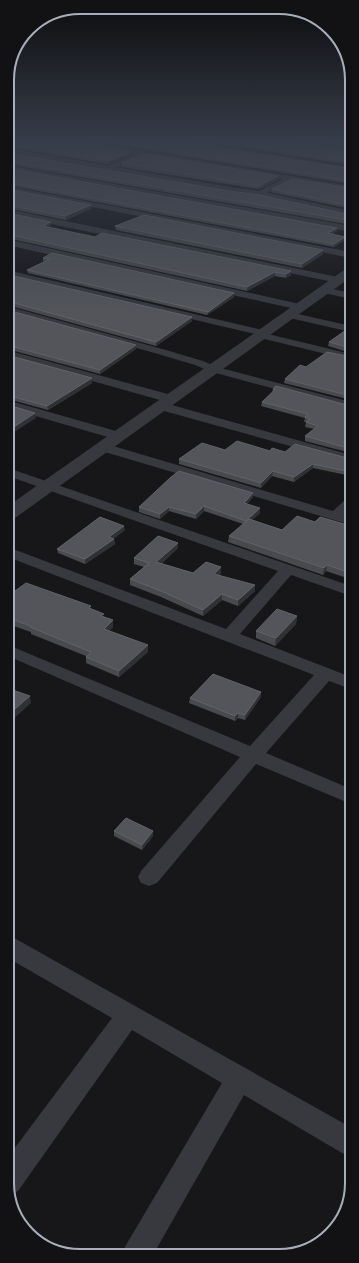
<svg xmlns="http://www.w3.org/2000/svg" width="359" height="1263" font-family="'Varela Round',sans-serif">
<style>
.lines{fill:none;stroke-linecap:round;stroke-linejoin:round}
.minor{fill:#37393f;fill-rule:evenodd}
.tertiary{fill:#37393f;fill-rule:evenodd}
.wall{fill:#484a4e}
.shaded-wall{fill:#303134}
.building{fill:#53555a;stroke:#606369}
.rim{fill:none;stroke:#a8afba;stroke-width:2}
</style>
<rect width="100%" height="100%" fill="#171719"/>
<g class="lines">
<!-- minor -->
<path class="minor" d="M56,139H72L351,186V190L292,180L260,196L256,194L257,192L283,179L145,156L108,171H105V167L136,154L60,141Z
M162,139H179L351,167V171L166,141Z
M267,139H285L351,149V153L271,141Z
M7,165L351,226V232L7,169Z
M7,186L351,252V258L7,190Z
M7,209L338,277L343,280L338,283L7,215Z
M7,239L300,304L305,307L300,310L7,245Z
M7,270L267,331L268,334L351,354V360L256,337L255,334L7,276Z
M324,287L351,293V299L320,292L319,290Z
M7,306L166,350L203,361L217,367L351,402V410L209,371L195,365L158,354L7,312Z
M289,312L351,326V332L285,317L284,315Z
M7,350L175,396L177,399L175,402H167L7,357Z
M7,400L123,433L125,436L123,439L118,440L8,408Z
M161,402L351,455V463L157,409L155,406L157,403Z
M103,443L333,511L346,499L351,498V510L346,515L351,516V525L98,450L96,447L98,444Z
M8,468L351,586V596L291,575L240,634L351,677V689L329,681L266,753L351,789V804L256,764L157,883L149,886L141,883L138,877L141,871L240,757L8,656V645L250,746L314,675L8,557V547L13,549L226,629L278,571L8,476Z
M8,936L16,939L352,1128V1156L342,1153L244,1095L153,1255H121L126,1245L222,1083L132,1030L18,1191L8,1195V1157L112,1018L8,958Z"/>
<!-- tertiary -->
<path class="tertiary" d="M7,148L229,187L260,191L351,211V217L260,197L229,193L7,154Z
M351,267V277L15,518L8,520V506L347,268Z"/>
</g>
<!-- wall -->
<path class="wall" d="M7,139L60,140L131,155L108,164L7,147Z
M81,139H164L351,169V184Z
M188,139H270L271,140L351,152V165Z
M295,139H351V147Z
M7,153L351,215L346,224L7,164Z
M122,163L278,180L259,189L122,167Z
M7,168L337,228V231L332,234L345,237V240L334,247L7,185Z
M351,188V209L271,192L272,189Z
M7,189L92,208L66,220L7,208Z
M7,213L51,222V226L48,227L95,237L291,271V275L286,278L275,276L247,291L7,238Z
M115,226L323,254L302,268L116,230Z
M43,258L234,293V297L207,315L28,273L27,270L45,261H43Z
M7,279L192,321L156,346L7,305Z
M7,310L136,349L100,374L7,349Z
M351,330V353L328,346L329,342Z
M7,355L92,378V383L48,410L8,399Z
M351,357V400L284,383L285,379L306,367Z
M273,389L351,406V453L305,441V436L314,429L305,427L306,422H304L305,418L261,406L262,402L272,392Z
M225,450L270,451L285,452L351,459V476L313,468L294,482L272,476L261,488L179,464V459Z
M253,493V497L247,504L260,513L252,520L282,530L315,522L351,526L344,577L326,571L323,575L228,542L229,536L243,524L204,511L196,519L169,511L160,519L139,512V507Z
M125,530L113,539H114L115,544L85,564L58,553L57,549Z
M178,543V548L161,564L193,573L221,567V573L218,576L255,591L238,606L222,600L203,616L161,597L130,585V579L144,567L134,564V558Z
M8,596L91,609L104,617L113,620V627L109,631L148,652L119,677L86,663V656L31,634V632L8,624Z
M297,616L296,624L275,646L256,638V631Z
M261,692V697L245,720L238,718L235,721L189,703L190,698Z
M114,831H153V836L142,850L114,836Z
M351,856L352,873L346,871L348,863Z"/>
<!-- shaded-wall -->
<path class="shaded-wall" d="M131,152V155L108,164V161Z
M278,176V180L259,189V186Z
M91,205L92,208L66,220L65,216Z
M351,218V221L346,224V220Z
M51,222V226L43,229V226Z
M337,228V231L328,237V233Z
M345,237V240L334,247V244Z
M323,250V254L302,268V264Z
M291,271V275L286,278V274Z
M275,272V276L247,291V287Z
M234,293V297L207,315L208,312Z
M192,317V321L156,346V342Z
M136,345V349L100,374V370Z
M92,378V383L48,410L47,406Z
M35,413L36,418L8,436V431Z
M11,435V439L8,442V437Z
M313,464V468L294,482V477Z
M273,471L272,476L261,488V483Z
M253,493V497L244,507V503Z
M204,506V511L196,519V514Z
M169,507V511L160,519V514Z
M260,508V513L246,525V521Z
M124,526L125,530L109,542V537Z
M114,539L115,544L85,564V559Z
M178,543V548L156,568V562Z
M351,563V568L344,577L345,571Z
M327,565L326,571L323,575L324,568Z
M221,567V573L213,580L214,574Z
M255,585V591L238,606V600Z
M222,594V600L203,616V610Z
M297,616L296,624L275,646L276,638Z
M113,620V627L104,636V629Z
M148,645V652L119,677V671Z
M261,692V697L245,720V715Z
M30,696L31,703L9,723L8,715Z
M238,713V718L235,721V716Z
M153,831V836L142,850V845Z"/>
<!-- building -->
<path class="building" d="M7,139H58L60,140L131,152L108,161L7,144Z
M97,139H164L351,169V181Z
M205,139H270L271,140L351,152V162Z
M313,139H351V145Z
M7,153L229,191L260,195L351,215V218L346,220L7,161Z
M145,154L278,176L259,186L122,163Z
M7,168L337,228L328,233L345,237L334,244L7,182Z
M292,179L351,188V206L272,189Z
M7,189L91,205L65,216L7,205Z
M7,213L51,222L43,226L95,237L102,233L291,271L286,274L275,272L247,287L7,234Z
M144,215L323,250L302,264L115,226Z
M52,253L234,293L208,312L27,270L50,259L43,258Z
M14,276L192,317L156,342L7,301V279Z
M7,310L136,345L100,370L7,345Z
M346,330H351V348L329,342Z
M327,352L351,357V396L285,379L300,365L306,367Z
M7,355L92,378L47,406L7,395Z
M276,386L351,406V449L305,436L318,426L306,422L310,419L305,417L308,414L262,402L275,390L273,389Z
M8,405L35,413L8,431Z
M237,441L270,451L272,448L285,452L295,444L351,459V472L313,464L294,477L273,471L261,483L179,459L202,443L225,450Z
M179,471L253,493L244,503L260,508L246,521L204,506L196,514L169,507L160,514L139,507L171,477Z
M297,516L315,522L320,517L351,526V563L345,571L327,565L324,568L229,536L249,519L282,530Z
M100,517L124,526L109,537L114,539L85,559L57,549Z
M158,536L178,543L156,562L193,573L206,562L221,567L214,574L255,585L238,600L222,594L203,610L161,591L130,579L149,563L134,558Z
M26,583L91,606L89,608L104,614L101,616L113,620L104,629L148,645L119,671L86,657L91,652L30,627L31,626L8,618V596Z
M277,609L297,616L276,638L256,631Z
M213,674L261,692L245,715L238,713L235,716L190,698Z
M10,689L30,696L8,715V690H9Z
M126,818L153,831L142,845L114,831Z
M351,856L352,864L348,863Z"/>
<!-- sky -->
<linearGradient id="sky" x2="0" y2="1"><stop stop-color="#0d0d0e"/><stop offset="0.44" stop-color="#363c49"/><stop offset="1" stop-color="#363c49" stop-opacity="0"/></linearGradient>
<rect width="359" height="316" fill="url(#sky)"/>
<!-- crop -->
<path d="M0 0H359V1263H0ZM80 14H279A66 66 0 0 1 345 80V1183A66 66 0 0 1 279 1249H80A66 66 0 0 1 14 1183V80A66 66 0 0 1 80 14Z" fill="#121214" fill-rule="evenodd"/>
<path class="rim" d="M80 14H279A66 66 0 0 1 345 80V1183A66 66 0 0 1 279 1249H80A66 66 0 0 1 14 1183V80A66 66 0 0 1 80 14Z"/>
</svg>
